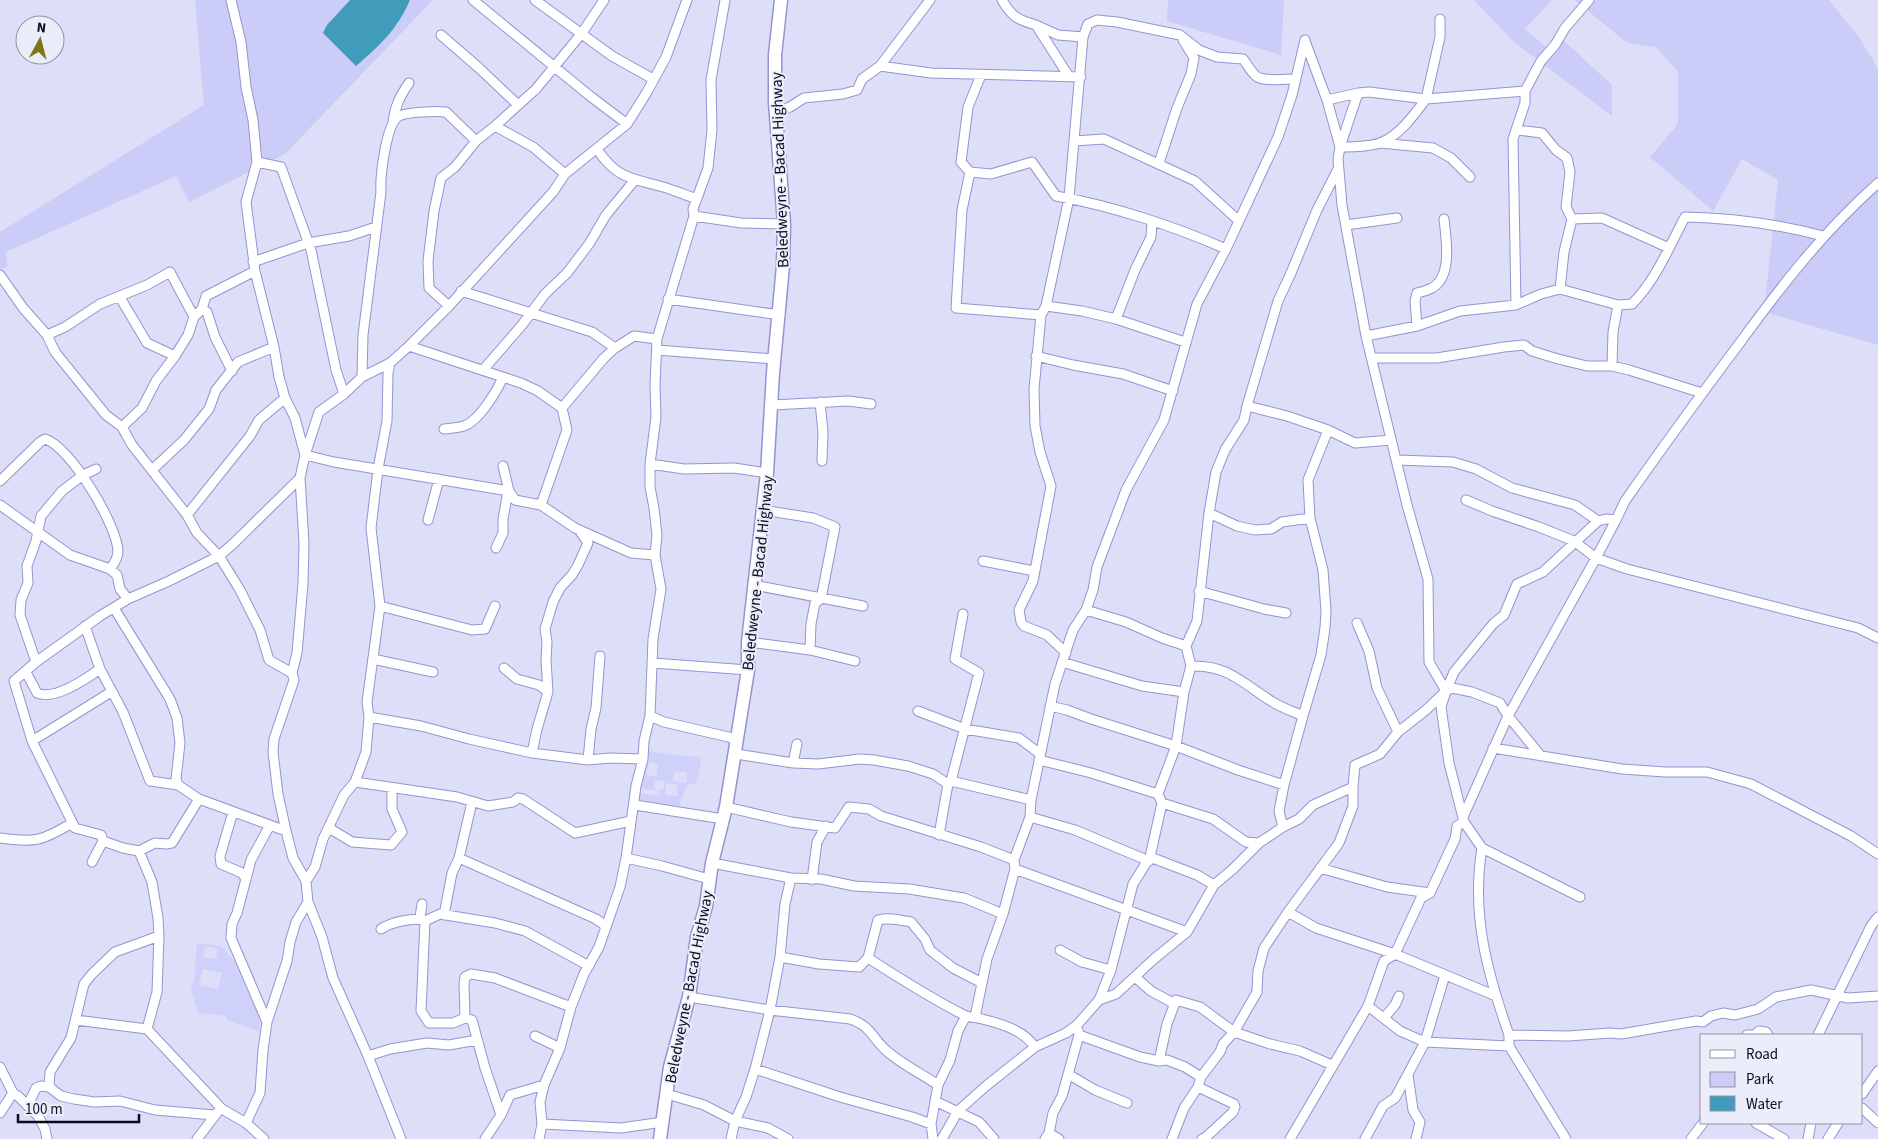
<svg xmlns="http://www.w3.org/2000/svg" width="1878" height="1139" font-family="'Source Sans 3',sans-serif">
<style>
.built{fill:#cfd1fb;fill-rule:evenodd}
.green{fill:#cbccf7}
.water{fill:#419bba}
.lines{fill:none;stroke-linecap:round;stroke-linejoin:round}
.street-casing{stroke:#9494d1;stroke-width:11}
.secondary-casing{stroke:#9494d1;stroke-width:15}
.street{stroke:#fff;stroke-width:9}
.secondary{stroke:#fff;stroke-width:12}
.labels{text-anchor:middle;stroke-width:4;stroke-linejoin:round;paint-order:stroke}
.street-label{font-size:16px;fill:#0d0b21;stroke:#ecedfa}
</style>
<rect width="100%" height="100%" fill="#dddef8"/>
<!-- built -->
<path class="built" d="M648,751L673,755L700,757L701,762L696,783L686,786L679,806L639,800L640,778ZM649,762L658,764L656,777L646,774ZM674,771L687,773L686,783L673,781ZM655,780L665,781L663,790L653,789ZM666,783L678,785L677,796L665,795ZM640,788L660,791L659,796L639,793Z
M197,943L221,946L238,965L260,1011L259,1031L227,1020L226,1016L198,1013L191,989L194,981ZM205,946L218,949L216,959L203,957ZM203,969L222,973L218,989L199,985Z"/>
<!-- green -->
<path class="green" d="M195,0H350L327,25L356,66C380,45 397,29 410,0H433L285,154L189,202L176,176L6,252L7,266L0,270V232L204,105Z
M1168,0H1284L1281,55L1167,21Z
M1474,0H1552L1525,29L1549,50L1562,39L1612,85V116L1514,42Z
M1575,0H1829L1858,36L1878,68V345L1764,312L1778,180L1742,159L1713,211L1650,157L1678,124V72L1656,47L1627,43Z"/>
<!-- water -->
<path class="water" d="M350,0H410C397,30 380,45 356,66L323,33L327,25Z"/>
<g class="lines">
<defs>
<path id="street" d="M231,0L241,42L246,87L253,120L257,162L246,202L255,271L274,347L279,377L285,398L295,418L305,455
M473,0L590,96L627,124
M535,0L612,56L653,79
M1002,0C1012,17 1018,20 1036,25L1068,75
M1036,25L1058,35L1083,37L1088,24L1097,20L1117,22L1180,35L1199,50L1217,57L1243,59C1247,64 1251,72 1256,76C1263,82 1286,79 1296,79
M441,35L479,68L518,105
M1305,41L1327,100L1340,147
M880,66L931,73L1081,77
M981,75L968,107L961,162L970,172L962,210L956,308L1041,315
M1358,93L1340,147L1338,159L1342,205L1366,336L1407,505L1428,579L1429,662L1446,691L1441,707L1449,763L1464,822L1482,848C1471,914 1487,972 1509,1035V1046L1566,1139
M1327,100L1358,93L1369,92L1426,99L1440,37V19
M776,113L790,107L804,98L843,94L857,90L862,79L880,66L930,0
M393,122C395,106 400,96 409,83
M495,126L533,147L565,174
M1517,130L1542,133L1556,150L1567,158L1570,172L1566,207L1572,219L1564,252L1560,289L1618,305L1613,332L1612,366
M1074,141L1104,139L1195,181L1239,221
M1380,143L1433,148L1451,158L1470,177
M1340,147C1353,147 1368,147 1380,143C1399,136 1414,115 1426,99L1525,91
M597,149C617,179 631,178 663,187C674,190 685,195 697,199
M257,162L281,167L311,250L336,370L344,394
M1159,163L1177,108L1191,74L1194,58L1183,40
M970,172L991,174L1032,162L1056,196C1112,206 1174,226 1226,249
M694,216L741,223L784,224
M1572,219L1602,218L1669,248
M1346,225L1397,218
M253,262L308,243L349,236L376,227
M0,275L23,308L47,335L55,352L106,415L122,427L132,445L187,515L197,533L219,556L240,590L260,630L269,660L292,673
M461,291L592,332L615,348
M117,297L121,299L147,343L175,356
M668,299L780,315
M1516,305L1513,139L1525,103V91L1541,61L1555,45L1565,28L1589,0
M1618,305L1632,304C1656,280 1669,247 1685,217C1732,218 1778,224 1823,236
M449,306L429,288L428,261L434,211L441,178L455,167L476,141L495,126L536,89L582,33L604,0
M1046,306L1082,311L1116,319L1185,342
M202,309L207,312L215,337L232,371
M1116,319L1135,270L1151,237L1152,222
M1417,326L1415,301L1417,293C1422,292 1428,290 1432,288C1453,276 1446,239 1444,219
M47,335L65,327L100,304L147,285L170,272L194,317
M1366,336L1417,326L1460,311L1516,305L1541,294L1560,289
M409,346L521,383L538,391L562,408L567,430L541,505
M657,350L774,359
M1036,356L1073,365L1123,374L1173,391
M1372,358H1437L1504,347L1524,345L1532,351L1558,359L1587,366H1612L1629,370L1702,393
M483,370L522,325L545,294L567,273L589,244L606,215L634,181
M362,377L363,335L381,192C380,177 386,123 399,116C407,112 436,111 446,112L476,141
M820,402L823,432L822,461
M772,405L849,401L871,404
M1247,406L1287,416L1328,430L1355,443L1391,440
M562,408L604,358L615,348L634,336L657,339
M122,427L142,408L156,381L175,356L188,335L194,317L202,309L206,296L255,271
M444,429C451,428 458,428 464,426C479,421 497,391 503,377
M305,455L334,462L509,491L515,500L541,505L575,528L631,553L655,555
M1397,460L1453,462L1476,469L1512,488L1575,505L1598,521
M650,464L684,469L734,468L767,473
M503,466L509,491
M152,470L184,440L209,409L216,390L238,362L274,347
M0,481L40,442L45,439C70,446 117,525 118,551C118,557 114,564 110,569
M1466,500L1492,511L1539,527L1574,541L1596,558L1627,569L1858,628L1878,638
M0,505L70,555L110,569L117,575L120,589L128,599
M762,510L813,518L835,527L821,599L815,603L811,624L810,650L855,661
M1209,513L1237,526L1255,530L1271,529L1282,522L1310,518
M187,515L250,436L259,420L285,398
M428,520L439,479
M496,548L503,533V519L508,491
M983,561L1034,571
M754,585L863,606
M1199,591L1264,609L1286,613
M380,606L472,630L485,629L495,606
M114,608L170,699L177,718L180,743L176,779L178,785
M1086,610L1126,622L1162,638L1186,646
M1357,623L1369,651L1377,688L1398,732
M85,626L100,669L123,712L150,781L178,785L199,799L286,831
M748,642L810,650
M1066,653L1047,635L1024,626L1021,622L1019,610L1033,581L1051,486L1040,452L1035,426L1034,389L1041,315L1046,306L1069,198L1083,37
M373,659L433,672
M36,662L20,615L21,600L28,583L27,566L36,541L41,516L62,491L83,475L96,469
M1062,662L1142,686L1184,692
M653,663L748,670
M1191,666C1228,665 1241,682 1271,701C1280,707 1292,711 1303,716
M504,668L517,679L539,685L548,692
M26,672L37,693C54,701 86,679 100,669
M1446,691L1452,688L1472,692L1500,703L1508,716L1541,756
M1050,706L1067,710L1091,719L1176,746L1238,770L1284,785
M918,711L965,729L1019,738L1040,754
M650,716L664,722L737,739
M369,717L421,726L469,739L532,753L588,760L610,758L643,759
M32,741L111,692
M1493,748L1622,769L1665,772H1707L1751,784L1851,836L1878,854
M532,753L537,729L548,692L546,660L547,642L545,629L553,602L560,588L572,575L578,565L588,543L579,530
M736,754L793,763L818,764L860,759L874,760L908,766L933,774L948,784
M588,760L591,729L596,708L600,656
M1039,760L1091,773L1158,794
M793,763L797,744
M951,781L1031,800
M355,782L457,797L488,806L513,802L518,798L523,799L575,833L631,821
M199,799L172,843L166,844L155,843L139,851L123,848L103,841L101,835L75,828L32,741L14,681L36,662L100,616L128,599L169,581L219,556L234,543L300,478
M1162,803L1213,819L1246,842L1259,843
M635,805L723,819
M726,807L791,822L835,828L849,807L869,809L881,816L981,847L1014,860
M233,812L220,856L221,864L242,873L246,879
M1464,815L1508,716L1596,558L1616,520
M1030,817L1075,830L1149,861
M1283,827L1279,811L1284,785L1303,716L1321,655L1325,628L1326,611L1323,570L1310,518L1308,480L1328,430
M329,828L352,842L391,845L402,832L392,809V788
M939,835L948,784L951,781L979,673L955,659L963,614
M0,838C35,843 42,841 72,823
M1482,848L1580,897
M139,851L152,882L158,918L159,936L157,992L147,1029
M1150,857L1197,875L1214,885
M459,858L596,919L606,926
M626,858L662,866L709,879
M92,862L103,841
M712,863L791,878L821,879L854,886L909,889L964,898L1003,914
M1320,868L1387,887L1430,893
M1015,869L1187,932
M812,880L817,842L826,826
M306,881L315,867L323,839L344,795L355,782L366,752L369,717L367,702L380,606L371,528L378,469L387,421L388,373L390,363
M1288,912L1316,928L1395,954L1496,996
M444,915L452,873L459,858L472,802
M420,918L422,904
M425,921L421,1011L429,1023H453L465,1018L472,1020L485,1068L501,1115
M381,929C389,923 416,916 425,921L440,914L495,923L525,931L589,966
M1060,950L1082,962L1111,970
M780,957L819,964L859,967L868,958L878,920C889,917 900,920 911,922L925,939L930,950L953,968L982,983
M868,958C899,978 930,998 964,1015C969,1018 976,1017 982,1019C1002,1024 1023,1030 1035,1047
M1135,977L1151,991L1175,1004
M689,997L770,1010L850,1019C872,1026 872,1039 888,1052C903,1065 922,1074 938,1085
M1099,1000L1111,970L1133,884L1150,857L1162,803L1158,794L1176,746L1184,692L1191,666L1186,646L1197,621L1209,513L1216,472L1225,450L1244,420L1247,406L1278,301L1291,273L1317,210L1338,169
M1368,1006L1400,1031L1425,1042L1509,1046
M975,1017L987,959L1003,914L1015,869L1014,860L1030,817L1031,800L1055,684L1073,630L1086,610L1093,590L1097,567L1126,490L1164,420L1197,304L1226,249L1278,137L1292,95L1305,40
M465,1018L464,984L465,977L471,974L495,978L571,1007
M1384,1018L1395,1005L1399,996
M76,1020L147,1029L222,1109L246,1123L264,1139
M267,1022L231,938L232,924L237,913L251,860L270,825
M1079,1035L1140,1057L1159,1061L1167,1060L1185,1067L1201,1077
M1509,1035L1568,1036L1610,1033L1621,1034L1696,1021L1703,1022L1711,1016L1723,1013L1735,1015L1758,1009L1776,997L1811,990L1848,998L1878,996
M1747,1035H1755L1759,1031L1766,1032L1768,1035
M1818,1035L1871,926L1878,917
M535,1036L560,1048
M368,1056L390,1049L427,1043L449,1045L477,1040
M1159,1061L1167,1024L1176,1000L1200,1007L1234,1032L1270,1044L1300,1051L1332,1065
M0,1067L13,1093L18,1096L38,1116L45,1129L47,1139
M755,1069L840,1097L912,1117L931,1124
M1068,1074L1095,1090L1127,1103
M1408,1075L1413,1110L1420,1122L1416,1139
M49,1087L50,1072L71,1038L84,984L92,974L115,952L159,936
M1198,1087L1234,1104L1235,1107L1233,1112L1206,1137L1202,1139
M667,1094L704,1105L735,1121L768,1128L788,1139
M1862,1094L1878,1071
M935,1101L979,1122L994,1139
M28,1105L36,1088L41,1086L49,1087L61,1096L74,1099L94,1102L120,1101L155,1110L214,1115
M1862,1108L1878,1123
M0,1113L13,1093
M246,1123L260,1093L263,1050L267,1022L287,961L290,942L296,922L308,902
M1756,1123L1784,1139
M542,1124L621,1128L663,1122
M1049,1133L1059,1139
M197,1139L217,1113
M401,1139L368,1056L333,978L322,937L308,902L306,881L293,858L286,831L278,794L273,752L274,739L294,680L292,673L297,653L303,584L304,543L300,478L305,455L319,412L344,394L362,377L390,363L409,346L449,306L553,192L565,174L627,124L647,92L666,57L687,0
M485,1139L501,1115L510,1095L544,1085
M539,1139L542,1124L540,1102L544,1085L560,1048L571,1007L584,974L599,947L620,887L626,858L636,786L643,759L644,741L650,716L653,639L661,589L655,555L657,535L654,508L650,487V464L656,417L655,384L657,339L694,216L693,209L708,168L712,130L711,80L725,0
M731,1139L735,1121L746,1097L755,1069L770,1010L780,957L785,904L791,878
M933,1139L931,1124L938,1085L950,1060L958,1031L966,1016
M942,1139L958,1111L986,1086L1035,1047L1066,1033L1077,1025L1099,1000L1116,994L1154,959L1187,932L1214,885L1233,869L1259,843L1283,827L1299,819L1313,805L1353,787L1355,765L1380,754L1398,732L1426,710L1446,691L1454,672L1493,624L1504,615L1517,584L1543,572L1598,521L1606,519L1616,520L1625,501C1662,448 1700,396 1739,344C1782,285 1823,232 1878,183
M1045,1139L1049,1133L1053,1113L1062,1096L1079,1035L1078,1030
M1172,1139L1184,1108L1198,1087L1201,1077L1220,1052L1223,1044L1234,1032L1257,992L1258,971L1264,948L1288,912L1339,843L1353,806V787
M1290,1139L1368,1006L1384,961L1395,954L1421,898L1430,893L1455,839L1457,826L1464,822
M1365,1139L1383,1106L1395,1098L1425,1042L1445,975
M1691,1139L1703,1123
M1808,1139L1811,1123
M1828,1139L1838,1123"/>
<path id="secondary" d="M660,1139L670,1067L689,997L697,937L706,906L712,863L726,807L748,670V642L767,473L773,373L783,266L784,224L775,102V55L781,0"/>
</defs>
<!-- street casing -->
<use href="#street" class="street-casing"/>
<!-- secondary casing -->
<use href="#secondary" class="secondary-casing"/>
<!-- street -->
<use href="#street" class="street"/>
<!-- secondary -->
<use href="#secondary" class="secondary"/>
</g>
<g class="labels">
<!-- street labels -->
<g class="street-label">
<text transform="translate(779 170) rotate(-92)" y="6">Beledweyne - Bacad Highway</text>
<text transform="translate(757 573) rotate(-84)" y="6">Beledweyne - Bacad Highway</text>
<text transform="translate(688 987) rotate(-79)" y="6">Beledweyne - Bacad Highway</text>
</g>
</g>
<!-- legend -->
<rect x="1700" y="1034" width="162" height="90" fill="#ecedfa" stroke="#9393a3"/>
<rect x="1710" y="1050" width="25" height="8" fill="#ffffff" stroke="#9393a3"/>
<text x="1746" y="1059" font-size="15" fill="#0d0b21">Road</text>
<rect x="1710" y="1072" width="25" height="15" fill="#cbccf7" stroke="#9393a3"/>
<text x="1746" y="1084" font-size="15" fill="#0d0b21">Park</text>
<rect x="1710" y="1096" width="25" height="15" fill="#419bba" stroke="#9393a3"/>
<text x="1746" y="1109" font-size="15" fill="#0d0b21">Water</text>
<!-- north arrow -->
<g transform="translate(40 40) rotate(7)"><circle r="24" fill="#ecedfa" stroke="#9393a3"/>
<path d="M0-4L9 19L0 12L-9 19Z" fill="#7e7519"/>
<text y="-8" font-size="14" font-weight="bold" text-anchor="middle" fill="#0d0b21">N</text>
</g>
<!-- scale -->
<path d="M18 1114v8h121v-8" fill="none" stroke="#0d0b21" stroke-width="2.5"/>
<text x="25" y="1114" font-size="15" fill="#0d0b21" stroke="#ecedfa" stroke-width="4" paint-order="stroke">100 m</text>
</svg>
